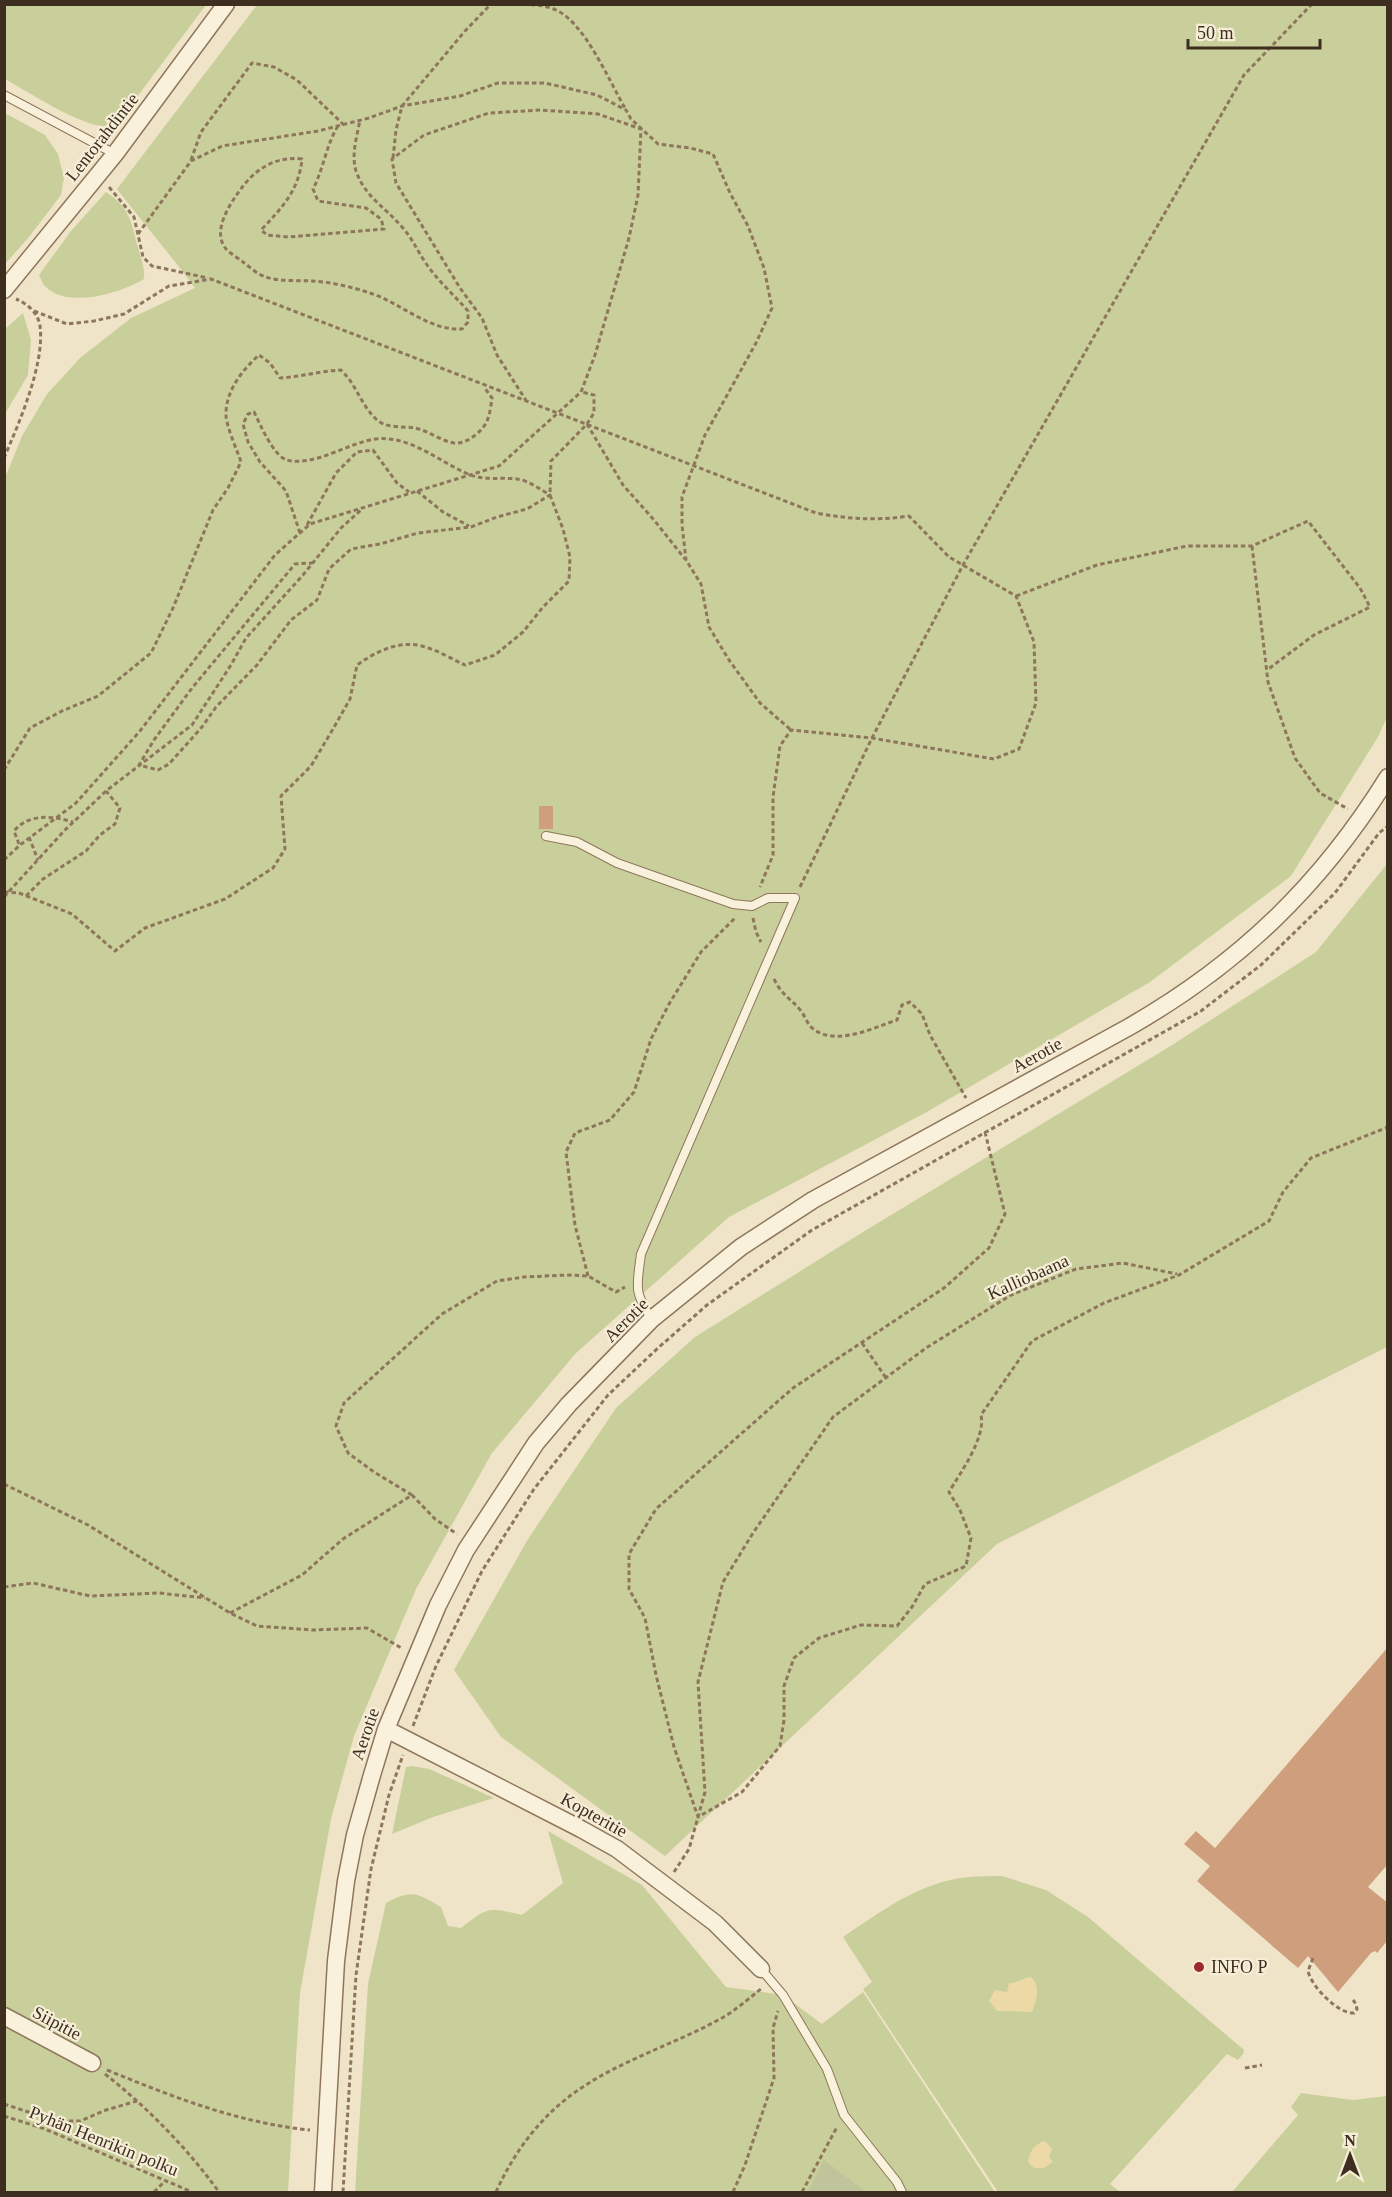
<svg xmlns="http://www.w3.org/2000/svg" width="1392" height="2197" font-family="'Times New Roman',serif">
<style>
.green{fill:#c9cf9b}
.sand{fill:#ecd9a5}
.cemetery{fill:#bfc49a}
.building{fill:#cf9f7d}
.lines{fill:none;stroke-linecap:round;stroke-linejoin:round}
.service-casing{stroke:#8d765c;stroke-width:10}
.minor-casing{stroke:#8d765c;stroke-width:19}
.path{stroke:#8d765c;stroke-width:3;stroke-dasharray:4.5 3;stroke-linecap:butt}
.service{stroke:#faf1dc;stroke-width:8}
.minor{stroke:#faf1dc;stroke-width:16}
.poi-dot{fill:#9e2a2b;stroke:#f7eed8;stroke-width:2}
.labels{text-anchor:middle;stroke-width:4.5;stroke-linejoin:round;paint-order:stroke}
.street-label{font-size:18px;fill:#3d2e20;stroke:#f7eed8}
.poi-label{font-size:18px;fill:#3d2e20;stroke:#f7eed8;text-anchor:start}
</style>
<rect width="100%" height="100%" fill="#f0e4c8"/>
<!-- green -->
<path class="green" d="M4,5L5,4L206,5L119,121C115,123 110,126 106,126C83,128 27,91 5,79Z
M257,5H1386L1388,8L1387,717L1378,737L1291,876L1150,982L925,1113L729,1217L575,1354L492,1453L416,1589L354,1736L331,1819L300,1993L288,2192H5V478L22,436L47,394L80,358L131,318L195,288C170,254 143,223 117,189Z
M5,113L45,135L58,154L64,178L61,195L29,237L5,264Z
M106,192C132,209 131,224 139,251C142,262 145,268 144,279C121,293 68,309 46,287C43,285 41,279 39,275L71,231Z
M23,313L31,340L28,375L5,414V329Z
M1387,864V1347L997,1544L665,1856L501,1737L454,1670L528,1539L616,1408L695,1337L858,1235L1169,1047L1316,952Z
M412,1766L429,1769L494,1798L433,1817L392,1834L406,1767Z
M548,1831L642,1885L726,1987L783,1995L822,2024L863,1992L995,2192H355L368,1984L386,1903C412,1889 417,1893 441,1907L448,1926L461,1928C488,1907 488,1907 522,1915L563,1883Z
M1002,1876L1046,1890L1088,1917L1244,2050L1243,2054L1238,2060L1227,2054L1110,2184L1120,2192H998L863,1989L872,1982L843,1937C882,1911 921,1881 969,1877C980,1876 991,1876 1002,1876Z
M1301,2093L1353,2100L1387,2096V2192H1232L1298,2115L1291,2107Z"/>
<!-- sand -->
<path class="sand" d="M1031,1977C1042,1988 1036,2000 1032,2012L997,2011L989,2001L995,1990L1007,1992L1009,1983C1018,1983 1022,1978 1031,1977Z
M1045,2141L1052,2149L1049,2157L1053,2162L1044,2168H1034L1028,2162C1030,2151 1034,2144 1045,2141Z"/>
<!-- cemetery -->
<path class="cemetery" d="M824,2160L866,2192H808Z"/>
<!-- building -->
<path class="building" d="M539,806H553V829H539Z
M1388,1647V1864L1368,1887L1388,1903V1940L1377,1953L1375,1951L1371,1953L1338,1992L1308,1956L1298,1968L1197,1881L1210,1866L1184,1844L1196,1831L1215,1848Z"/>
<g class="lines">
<defs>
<path id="service" d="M4,95L115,154
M546,836L577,842L617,863L733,904L752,906L768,898H795L641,1254C637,1286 633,1292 652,1319
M761,1969L783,1995L827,2069L844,2115L897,2182L902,2192"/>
<path id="minor" d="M4,290L115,154L226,4
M386,1729L581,1829L617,1849L715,1923L761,1969
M4,2016L92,2063
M323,2192L336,1961L346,1881L355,1835L372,1775L386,1729L438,1605L466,1550L536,1443L569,1404L652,1319L741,1247L813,1200L1129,1027C1239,964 1321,885 1388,777"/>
</defs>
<!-- service casing -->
<use href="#service" class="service-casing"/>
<!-- minor casing -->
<use href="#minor" class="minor-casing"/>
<!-- path -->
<path class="path" d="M523,4C534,5 546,5 556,10C585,23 609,81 625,108
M338,126C326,145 324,168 313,189L318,201L366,208L381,219L384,229L288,237L267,235L261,230C282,208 299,190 302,159C278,156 258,167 243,186C231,202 209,233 228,251C233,255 239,259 243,262C250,267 258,275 266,277C280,282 297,280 312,281C331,282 352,287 370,293C401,303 429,331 462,329L468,322V311C454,295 437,280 425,262C417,250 412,238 402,227C385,207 365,197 356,171C351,155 357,136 360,120
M393,158L396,130L402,106L465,31L491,4
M191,160L201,132L252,63L274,67L297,80L344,125
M109,187L134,217L143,257L152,266L208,278
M138,234L191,161L222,146L318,131L369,118L402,106L460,96L498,83H545L597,95L626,110L631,119L658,144L690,148L713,154L730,193L748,226L764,268L772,308L756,343L705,435L682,497V525L686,560L701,584L709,627L729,660L760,703L791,730
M34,311L67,324L94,321L124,314L169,286L211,279L816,513C849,519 875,521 909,516L949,557L1016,596L1034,642L1036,703L1019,749L994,759L872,738L791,730L780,746L773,797V855L760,887
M587,424L623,485L654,520L685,559
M4,458C19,423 45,364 40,326C38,313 28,304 16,299
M417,491L443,512L469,526
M307,525L336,473L357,452L373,450L397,483L409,492
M300,533L286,491L260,462L248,442L243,424L248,414L254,412C260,424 274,457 287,460C314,467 348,443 375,439C410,435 438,461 468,474C484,481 501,477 517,479C528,480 541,490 550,495L527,509L497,517L471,527L418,533L380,544L351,549L329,569L317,600L291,620L257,665L216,707L202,727L169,764L158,770L139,765L154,740L192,688L295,564L312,563
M1252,546L1268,682L1295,758L1320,793L1348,809
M1016,596L1097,565L1187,546H1252L1308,521L1360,588L1370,607L1314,635L1267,670
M4,770L30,728L62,711L98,696L151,653L173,608L213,510L228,488L241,462C237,450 227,428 226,416C225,392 242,370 259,355L270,363L280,378C301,377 320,371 341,370C356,384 361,405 376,419C386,429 403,426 415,428C429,431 441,441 454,443C466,445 483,431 487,421C490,414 491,405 492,398L484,387
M29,837L38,860
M19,844L14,831C29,813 53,816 73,822
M4,860L20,845L76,803L140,731L275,555L310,524L499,466L581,392L595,355L629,238L638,195L641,129L598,114L541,110L489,113L424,135L392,159L396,183L460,288L482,318L497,355L527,402
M800,887L872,738L963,565L1244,75L1312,4
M4,892L19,893L72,914L115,951L145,928L225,899L273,868L285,849L281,796L311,766L333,729L350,699L357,665C375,652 399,640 422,646C437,650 452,659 465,665L495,655L523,632L543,607L569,581L570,557L563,529L550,495L551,461L587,424L594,413V395L581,392
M26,896L43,879L86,851L100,835L115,824L120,808L106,791
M4,897L64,831L106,791L192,725L231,665L246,638L303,575L341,528L362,509
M753,918L756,932L761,942
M774,979C782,996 792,999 801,1011C805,1016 807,1023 811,1027C834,1048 872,1028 897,1020L902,1005L910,1002L922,1014L930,1035L966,1098
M985,1132L1005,1214L989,1248L944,1288L793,1388L656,1509L629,1554V1589L645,1618L656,1675L674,1747L698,1817L742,1792L780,1746L784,1720V1686L794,1658L819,1638L861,1625L897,1626L912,1607L925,1584L966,1566L971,1538L960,1510L949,1492C960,1473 986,1438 981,1415L1032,1341L1104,1303L1179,1275L1269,1221L1283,1192L1311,1158L1388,1127
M588,1276L575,1225L566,1152L575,1133L610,1120L634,1092L651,1039L669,1004L701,952L736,917
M862,1343L886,1378
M4,1484L88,1525L230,1613L257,1626L313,1630L367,1628L403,1649
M412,1495L374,1472L348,1453L336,1426L344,1403L442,1314L497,1281L524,1277L567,1275L588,1276L616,1292L625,1287
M4,1587L33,1583L90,1596L159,1593L205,1598
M230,1613L302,1575L343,1539L412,1495L435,1519L457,1534
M413,1726L436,1666L482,1571L534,1489L608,1395L658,1348L707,1305L812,1230L1201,1011L1261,965L1335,893L1379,833L1388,826
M674,1872L689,1849L705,1792L698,1682L723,1582L753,1533L833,1417L926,1348L1011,1295L1076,1269L1123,1263L1177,1274
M1313,1958L1308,1971C1311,1986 1338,2014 1354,2013L1357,2009L1356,2004L1353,2000
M1245,2068L1262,2065
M107,2070C173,2097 239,2123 310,2130
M105,2074C148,2108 187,2148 219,2192
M4,2104L56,2121H80L106,2110L137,2101
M4,2116L45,2129L192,2192
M154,2192L165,2181
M343,2192L356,1975L371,1869L389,1795L403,1755
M496,2192C513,2154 539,2118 574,2093C618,2061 673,2045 720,2019C735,2011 748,1999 761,1989
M733,2192L745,2165L774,2078L773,2028L778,2011
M802,2192L837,2127"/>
<!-- service -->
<use href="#service" class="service"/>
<!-- minor -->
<use href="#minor" class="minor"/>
</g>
<!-- markers -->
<circle class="poi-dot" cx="1199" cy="1967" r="6"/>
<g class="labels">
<!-- street labels -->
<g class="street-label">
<text transform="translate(102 137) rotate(-52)" y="6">Lentorahdintie</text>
<text transform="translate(1037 1055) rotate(-29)" y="6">Aerotie</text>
<text transform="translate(1028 1277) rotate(-24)" y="6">Kalliobaana</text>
<text transform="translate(626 1320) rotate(-45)" y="6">Aerotie</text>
<text transform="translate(365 1734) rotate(-71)" y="6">Aerotie</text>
<text transform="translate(594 1815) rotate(29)" y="6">Kopteritie</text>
<text transform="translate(57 2023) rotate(28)" y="6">Siipitie</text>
<text transform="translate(104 2141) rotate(22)" y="6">Pyhän Henrikin polku</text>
</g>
<!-- poi labels -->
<g class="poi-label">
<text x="1211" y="1973">INFO P</text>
</g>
</g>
<!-- border -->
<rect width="1392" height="2197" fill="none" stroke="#3d2e20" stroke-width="12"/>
<!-- north arrow -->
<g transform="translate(1350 2155)" stroke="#f7eed8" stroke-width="4.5" paint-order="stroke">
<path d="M0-4.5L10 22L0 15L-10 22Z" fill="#3d2e20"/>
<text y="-9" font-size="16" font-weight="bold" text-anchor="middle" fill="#3d2e20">N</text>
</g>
<!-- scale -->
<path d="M1188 39v9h132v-9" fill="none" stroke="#3d2e20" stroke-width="3"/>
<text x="1197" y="39" font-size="18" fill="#3d2e20" stroke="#f7eed8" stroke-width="4.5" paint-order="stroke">50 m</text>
</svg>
